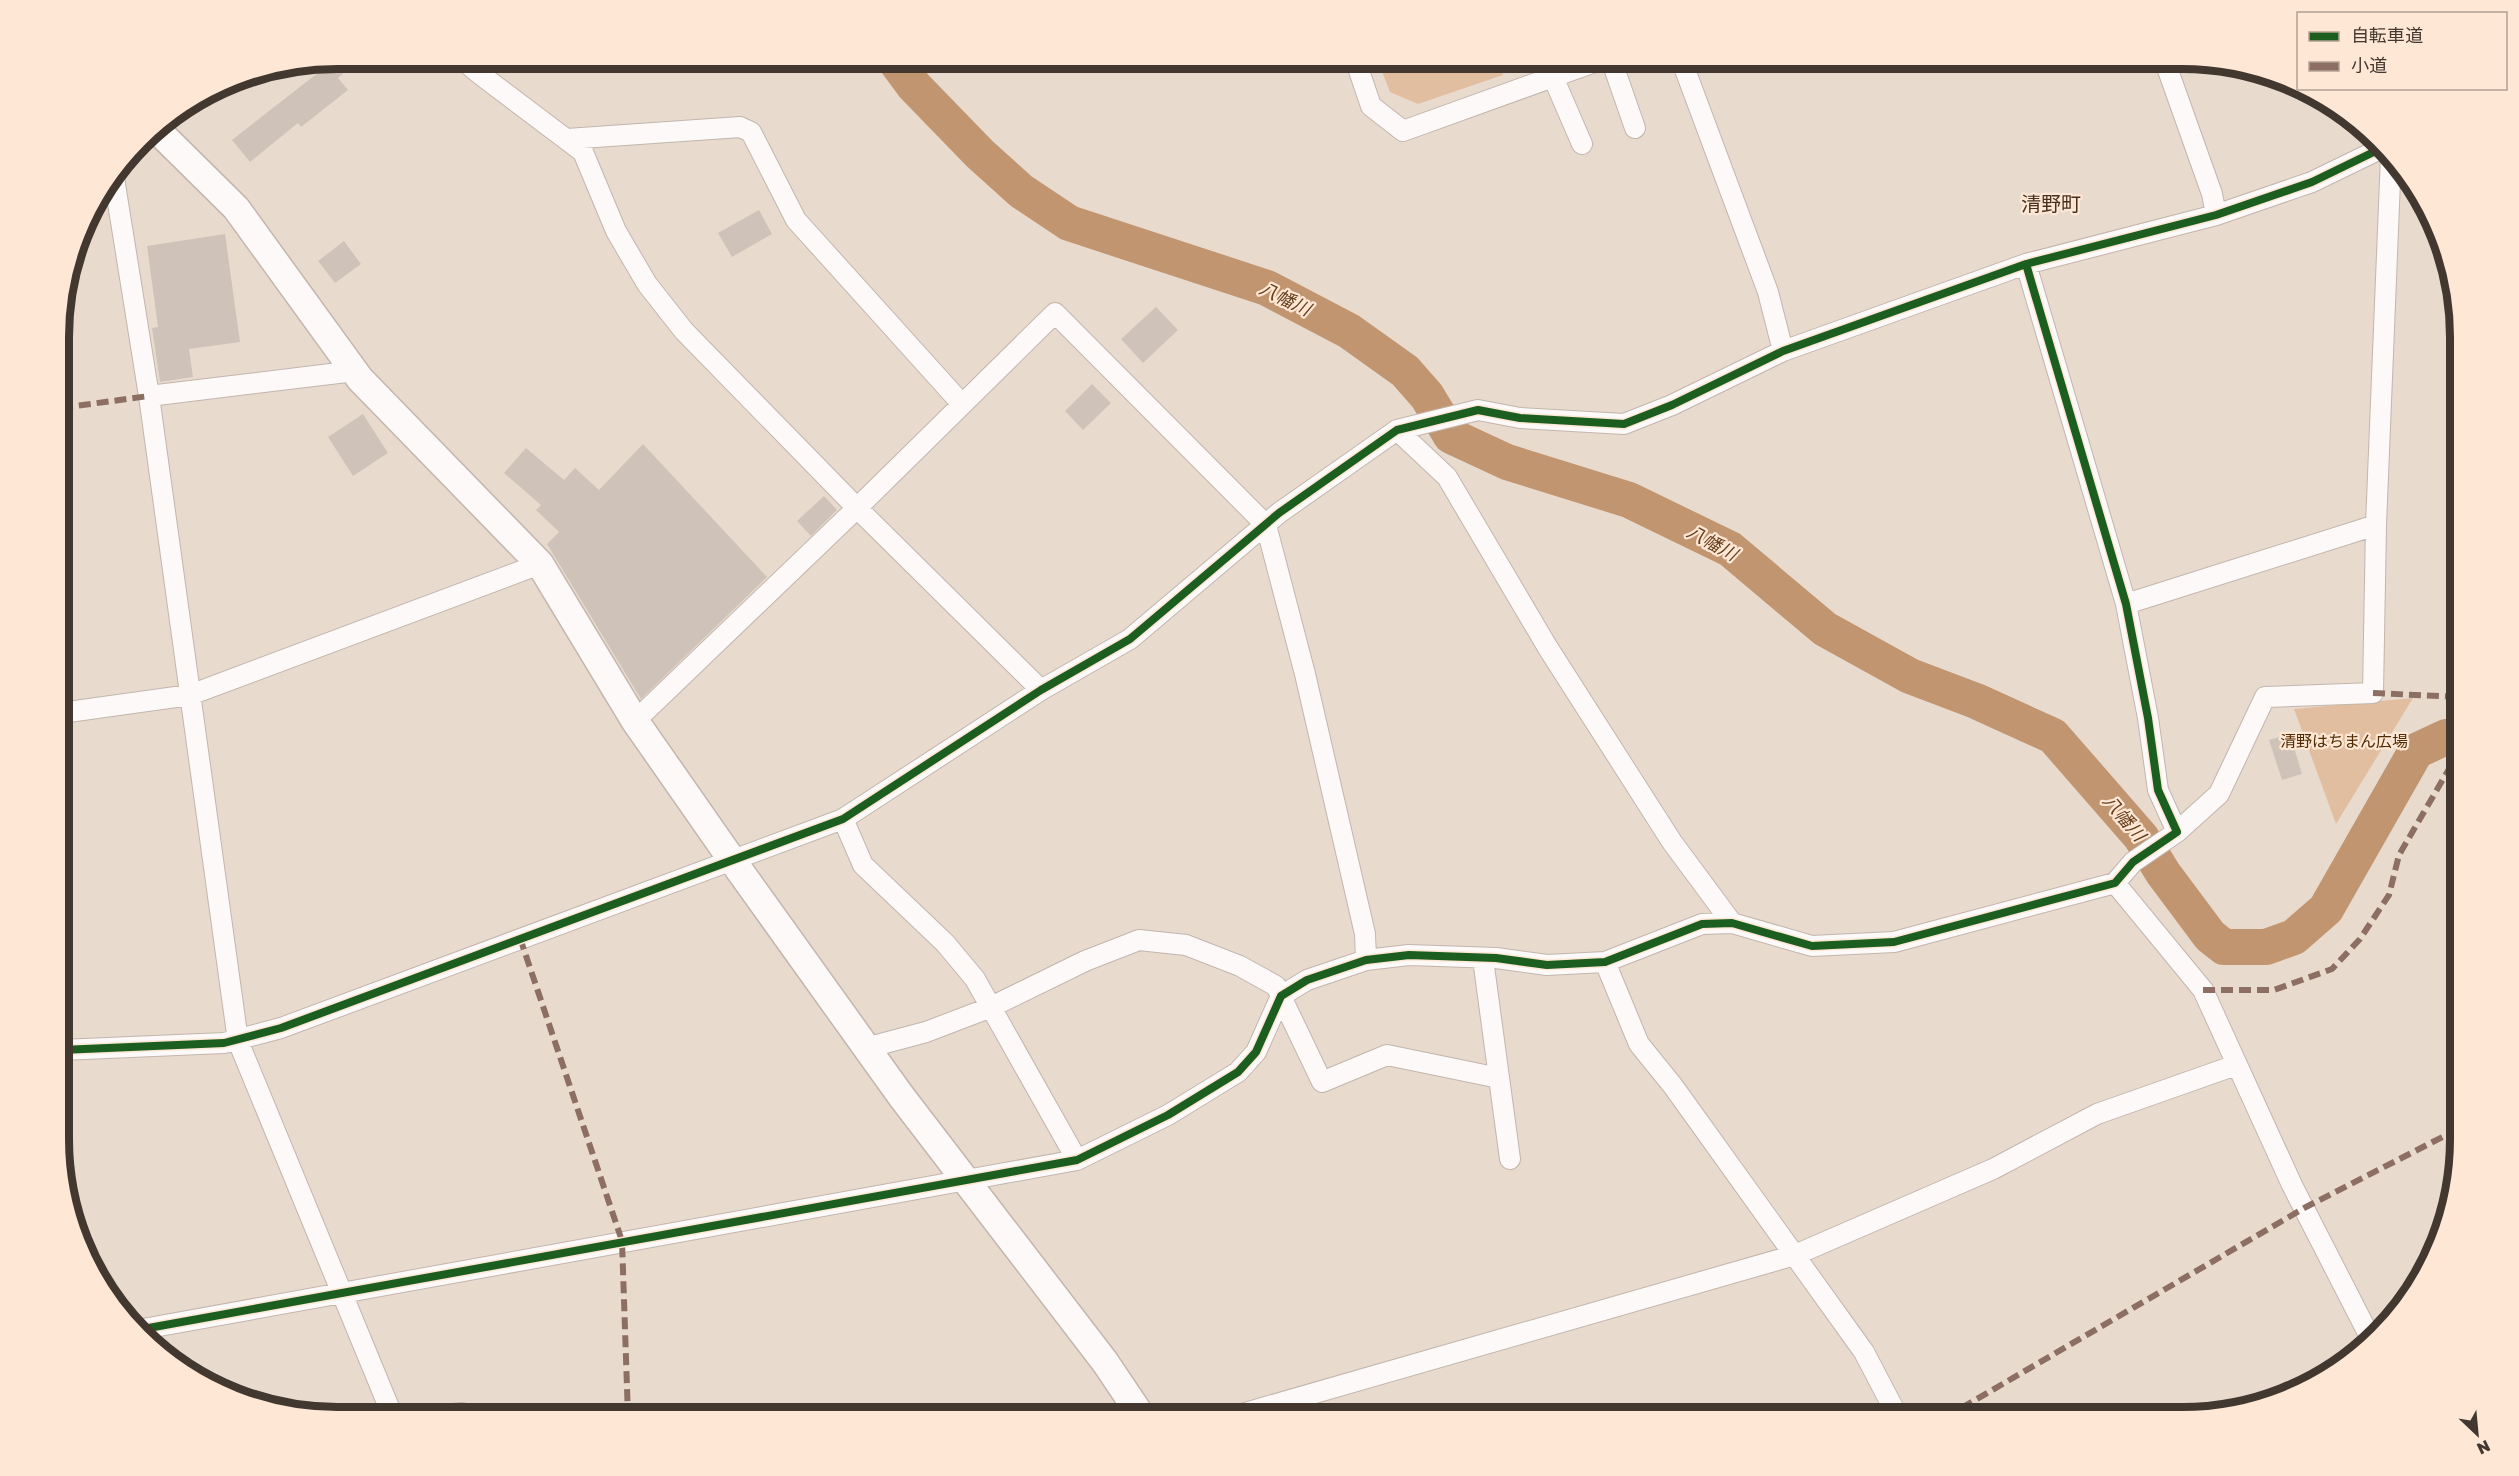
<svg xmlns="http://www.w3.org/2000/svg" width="2519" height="1476" font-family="'Golos Text','Noto Sans JP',sans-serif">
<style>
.green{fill:#e2bea0}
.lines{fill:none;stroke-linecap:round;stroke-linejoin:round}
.river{stroke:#c09570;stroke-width:36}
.building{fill:#cfc3b9}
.street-casing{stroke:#c2b6ad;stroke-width:22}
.secondary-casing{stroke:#c2b6ad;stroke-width:30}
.street{stroke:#fcf9f8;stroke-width:20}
.secondary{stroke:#fcf9f8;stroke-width:27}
.quiet{stroke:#8d6e63;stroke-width:6;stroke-dasharray:12 6;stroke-linecap:butt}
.cycleway-casing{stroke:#fee7d5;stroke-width:11}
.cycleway{stroke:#1b5e20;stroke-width:8}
.labels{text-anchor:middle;stroke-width:4.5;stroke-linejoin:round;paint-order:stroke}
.park-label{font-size:16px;fill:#4f2a02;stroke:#fee7d5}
.water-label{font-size:18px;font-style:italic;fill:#663f1b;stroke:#fee7d5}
.quarter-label{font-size:20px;fill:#47311e;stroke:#fee7d5}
.rim{fill:none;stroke:#43382f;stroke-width:8}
</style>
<rect width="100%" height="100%" fill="#e9dace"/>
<!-- green -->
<path class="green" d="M1377,59H1498L1503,75L1418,104L1390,92Z
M2413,698L2336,824L2294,709Z"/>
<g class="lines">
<!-- river -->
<path class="river" d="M894,59L914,86L980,154L1021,191L1069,223L1267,288L1349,331L1405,371L1427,396L1451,436L1507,462L1629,500L1730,549L1825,629L1910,676L1976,701L2053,736L2141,837L2163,873L2210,936L2224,947H2266L2294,937L2326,909L2416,751L2446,737L2460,735"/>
</g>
<!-- building -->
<path class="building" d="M337,58H360L338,78L348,90L301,127L298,123L250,162L232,140Z
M759,210L772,234L732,257L718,233Z
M225,234L240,342L189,349L193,377L160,382L152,328L158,327L147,246Z
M344,241L361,264L335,283L318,261Z
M1156,307L1178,330L1143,363L1121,339Z
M1092,384L1111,403L1083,430L1065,411Z
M363,414L388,453L353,476L328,437Z
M643,444L767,577L641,699L547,544L559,532L536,510L541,505L504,473L526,448L564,480L575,468L599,490Z
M824,496L837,510L811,536L797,521Z
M2290,734L2302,774L2282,780L2269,740Z"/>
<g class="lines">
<defs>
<path id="street" d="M462,59L481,75L583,152L616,231L647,284L684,331L857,508L1041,690
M1355,59L1371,106L1403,131L1603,59
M1611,59L1635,128
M1681,59L1768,292L1783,351
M2164,59L2212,194L2216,215
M1553,77L1582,144
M567,139L740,127L751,132L796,220L961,403
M114,178L149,396L238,1041L393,1417
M149,396L355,371
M1397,430L1447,477L1548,648L1672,842L1732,923
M2126,604L2376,525
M61,713L190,695L540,564
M635,721L857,508L1055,313L1266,525L1305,674L1365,934L1366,960
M843,819L863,865L945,943L975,979L1077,1160
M2177,832L2219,794L2265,697L2373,693L2376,525L2391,156
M2115,883L2203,990L2292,1185L2372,1341
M1483,959L1510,1159
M1605,962L1639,1044L1673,1086L1864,1352L1898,1417
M866,1048L926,1032L989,1008L1085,961L1139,940L1186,945L1240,966L1276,986L1322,1082L1387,1055L1499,1078
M61,1050L224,1043L281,1028L843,819L1041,690L1130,639L1279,513L1397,430L1478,410L1520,418L1624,424L1672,405L1783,351L2026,264L2216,215L2312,182L2384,147
M143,1329L1077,1160L1168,1115L1238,1072L1256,1052L1281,996L1307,980L1366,960L1409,955L1496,958L1547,965L1605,962L1702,924L1732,923L1812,946L1894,942L2115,883L2133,862L2177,832L2158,790L2148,718L2126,604L2026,264
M424,1417L462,1413L473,1417
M1231,1417L1795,1255L1993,1169L2097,1114L2236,1065"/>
<path id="secondary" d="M154,127L236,208L360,379L540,564L635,721L732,860L901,1096L1105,1362L1142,1417"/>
</defs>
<!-- street casing -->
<use href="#street" class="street-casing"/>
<!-- secondary casing -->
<use href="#secondary" class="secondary-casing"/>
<!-- street -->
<use href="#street" class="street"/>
<!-- secondary -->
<use href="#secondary" class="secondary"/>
<!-- quiet -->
<path class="quiet" d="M61,408L149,396
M2373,693L2460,697
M520,938L622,1241L628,1417
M2203,990H2274L2332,969L2360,939L2389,895L2399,855L2453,762L2460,758
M1946,1417L2306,1207L2460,1128"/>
<defs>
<path id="cycleway" d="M61,1050L224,1043L281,1028L843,819L1041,690L1130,639L1279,513L1397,430L1478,410L1520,418L1624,424L1672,405L1783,351L2026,264L2216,215L2312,182L2384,147
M143,1329L1077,1160L1168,1115L1238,1072L1256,1052L1281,996L1307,980L1366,960L1409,955L1496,958L1547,965L1605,962L1702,924L1732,923L1812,946L1894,942L2115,883L2133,862L2177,832L2158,790L2148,718L2126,604L2026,264"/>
</defs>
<!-- cycleway casing -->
<use href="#cycleway" class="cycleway-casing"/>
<!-- cycleway -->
<use href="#cycleway" class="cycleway"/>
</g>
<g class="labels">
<!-- park labels -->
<g class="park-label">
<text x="2344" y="747">清野はちまん広場</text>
</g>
<!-- water labels -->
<g class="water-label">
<text transform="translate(1285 299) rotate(26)" y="6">八幡川</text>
<text transform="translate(1712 543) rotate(29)" y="6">八幡川</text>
<text transform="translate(2124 818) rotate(50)" y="6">八幡川</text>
</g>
<!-- quarter labels -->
<g class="quarter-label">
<text x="2051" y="211">清野町</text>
</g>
</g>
<!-- crop -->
<path d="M0 0H2519V1476H0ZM337 69H2182A268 268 0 0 1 2450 337V1139A268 268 0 0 1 2182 1407H337A268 268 0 0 1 69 1139V337A268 268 0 0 1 337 69Z" fill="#fee7d5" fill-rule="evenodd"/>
<path class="rim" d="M337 69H2182A268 268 0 0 1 2450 337V1139A268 268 0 0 1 2182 1407H337A268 268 0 0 1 69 1139V337A268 268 0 0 1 337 69Z"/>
<!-- legend -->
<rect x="2297" y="12" width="210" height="78" fill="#fee7d5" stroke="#b3a193" stroke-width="1.5"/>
<rect x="2309" y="32" width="30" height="9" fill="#1b5e20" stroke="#b3a193" stroke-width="1.5"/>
<text x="2351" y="42" font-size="18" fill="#43382f">自転車道</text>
<rect x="2309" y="62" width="30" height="9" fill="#8d6e63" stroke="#b3a193" stroke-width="1.5"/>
<text x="2351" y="72" font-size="18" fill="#43382f">小道</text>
<!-- north arrow -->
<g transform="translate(2477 1434) rotate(154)" stroke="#fee7d5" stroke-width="4.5" paint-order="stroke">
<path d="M0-4.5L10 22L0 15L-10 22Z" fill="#43382f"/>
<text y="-9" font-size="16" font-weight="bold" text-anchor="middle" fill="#43382f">N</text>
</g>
</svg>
